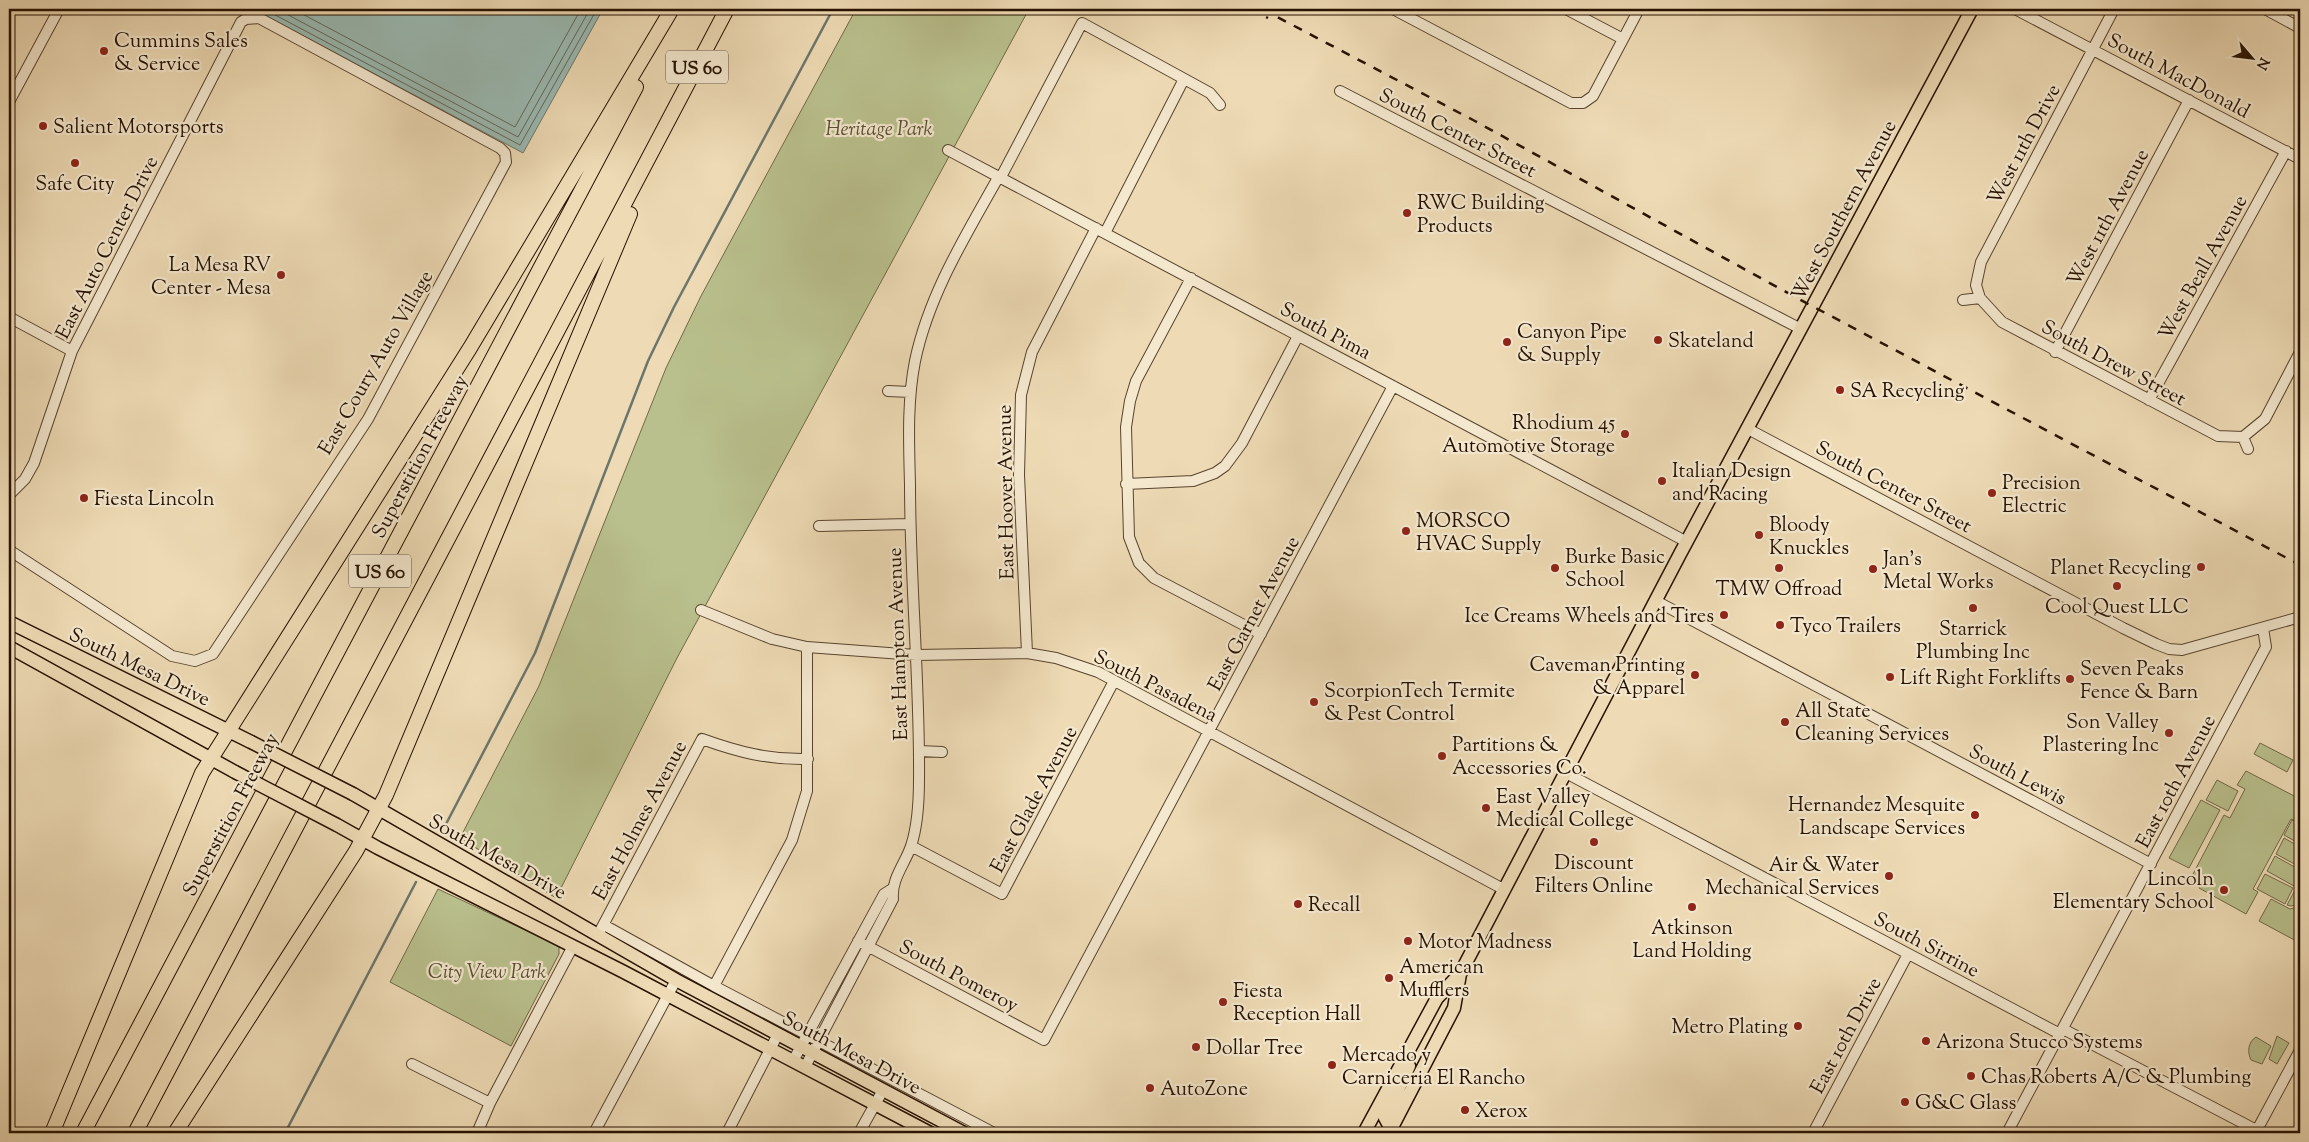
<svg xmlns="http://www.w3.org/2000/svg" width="2309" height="1142" font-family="'Sorts Mill Goudy',serif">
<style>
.green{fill:#b9c08d;stroke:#706847}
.water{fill:#9abab3;stroke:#6c766c}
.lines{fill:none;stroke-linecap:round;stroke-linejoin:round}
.shore{stroke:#60665a;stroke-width:1}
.stream{stroke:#6c766c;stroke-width:2.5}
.minor-casing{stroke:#58442e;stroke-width:12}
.major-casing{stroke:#261101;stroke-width:15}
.highway-casing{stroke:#261101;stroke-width:16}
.minor{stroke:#f4e8cf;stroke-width:10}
.major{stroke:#eedbb5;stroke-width:12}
.highway{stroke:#eedbb5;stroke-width:14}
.rail{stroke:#261101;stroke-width:2.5;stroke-dasharray:9 9;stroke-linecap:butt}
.major-bridge-casing{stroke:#261101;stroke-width:15;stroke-linecap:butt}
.major-bridge{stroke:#eedbb5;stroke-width:12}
.poi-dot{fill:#8f2418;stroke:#f4e8cf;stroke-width:2}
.labels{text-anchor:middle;stroke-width:4.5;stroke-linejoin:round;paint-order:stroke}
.shield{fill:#f4e8cf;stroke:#64523f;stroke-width:1}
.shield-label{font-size:19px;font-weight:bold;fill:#261101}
.poi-label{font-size:20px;fill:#261101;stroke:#f4e8cf;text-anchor:start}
.street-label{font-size:20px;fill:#261101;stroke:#f4e8cf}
.park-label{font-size:20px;font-style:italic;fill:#594e32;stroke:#f4e8cf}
</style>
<rect width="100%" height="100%" fill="#eedbb5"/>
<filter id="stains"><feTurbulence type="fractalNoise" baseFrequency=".004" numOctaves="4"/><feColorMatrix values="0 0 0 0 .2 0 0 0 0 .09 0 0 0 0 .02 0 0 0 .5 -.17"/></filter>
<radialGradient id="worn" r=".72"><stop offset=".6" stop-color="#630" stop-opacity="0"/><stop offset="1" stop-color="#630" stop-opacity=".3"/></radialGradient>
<!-- green -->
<path class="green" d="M856,9H1029L677,658L556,898L460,838L539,686L666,368L701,296Z
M2260,743L2293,760L2287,772L2254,754Z
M2246,771L2300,799V823L2291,819L2253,889L2258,892L2246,914L2199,888L2202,881L2192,876L2224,815L2230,818L2245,789L2237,785Z
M2217,780L2238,791L2228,811L2206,800Z
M2201,800L2220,810L2189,868L2169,858Z
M2292,820L2300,824V844L2284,835Z
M2284,838L2300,847V867L2276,854Z
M2275,856L2300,870V875L2294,886L2267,871Z
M2265,874L2293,888L2285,904L2257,889Z
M2300,881V904L2291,906L2287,905Z
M438,889L559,946V954L511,1046L390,982Z
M2271,899L2290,909L2300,906V943L2259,921Z
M2277,1036L2289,1043L2277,1064L2269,1059Z
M2256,1037L2271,1046L2262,1064L2251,1060C2247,1052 2248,1042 2256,1037Z"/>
<!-- water -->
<path class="water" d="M253,9H603L523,153Z"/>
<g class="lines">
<!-- shore -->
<path class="shore" d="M264,9L520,145L597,9
M277,9L518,137L590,9
M293,9L515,127L581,9"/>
<!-- stream -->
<path class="stream" d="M445,826L535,653L648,361L674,307L833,9
M285,1133L416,882"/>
<defs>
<path id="minor" d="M1393,9L1571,103H1583L1593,96L1639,9
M1566,9L1623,39
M2015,9L2300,159
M2114,9L1981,262L1976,285L1980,298L2002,322L2218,436L2243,437
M2265,9L2300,28
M1340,91L1801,329
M9,102L59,9
M948,150L1687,542
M1001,177L1082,23L1210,93L1220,105
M1105,233L1184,79
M1191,278L1136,381L1130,401L1126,427L1129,537L1139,563L1154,578L1261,634
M1963,300L1980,298
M9,317L72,351
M2055,352L2189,100
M888,391L910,392
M2149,400L2286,151
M1748,429L2123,628L2156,644L2169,649L2182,650L2300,617
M2243,437L2265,419L2300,352
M2243,437L2248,449
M1126,484L1193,481L1215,473L1225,466L1242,443L1298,336
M9,495L25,479L34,463L72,351L241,22L246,19L259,18L500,148L505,153L506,162L368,419L213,654L195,661L172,656L9,550
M819,526L910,524
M1656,601L2151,864
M701,610L772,639L807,647L916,655L1027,653L1056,658L1098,672L1505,890
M1027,653L1019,475L1021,395L1032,352L1096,228
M919,751L942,752
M1566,773L2060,1034
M911,846L1002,894L1114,681
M604,925L714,986L994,1133
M601,929L702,739C738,752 769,760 808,759
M858,941L1044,1040L1393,386
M714,986L792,840L807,791V647
M2063,1029L2262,1133
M793,1061L884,894L892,889
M412,1064L490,1103
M805,1067L893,899C891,879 905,864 911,846C918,825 919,801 919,779C920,681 910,583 910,485C909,443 907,402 915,361C929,294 966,235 999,176
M2257,1130L2300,1050
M477,1133L490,1103L573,946
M594,1133L676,980
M727,1133L778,1034
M859,1133L883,1090
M1813,1133L1908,954
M2007,1133L2266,647L2263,628"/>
<path id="major" d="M9,622L251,742
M9,647L235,772
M353,794L676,980L964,1133
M337,825L378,848L622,971L930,1133
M1391,1129L1385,1118L1409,1066
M1364,1133L1437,998L1460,974L1680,554L1972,9
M1389,1133L1454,1008L1460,974"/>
<path id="highway" d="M52,1133L202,773L470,348L672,9
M83,1133L636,87
M135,1133L727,9
M175,1133L356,851L386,795L630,214"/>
</defs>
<!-- minor casing -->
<use href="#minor" class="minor-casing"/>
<!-- major casing -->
<use href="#major" class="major-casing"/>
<!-- highway casing -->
<use href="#highway" class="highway-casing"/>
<!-- minor -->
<use href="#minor" class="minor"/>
<!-- major -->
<use href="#major" class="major"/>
<!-- highway -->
<use href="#highway" class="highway"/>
<!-- rail -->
<path class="rail" d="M1250,9L1268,18
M1262,9L1473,120L1797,298L2300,565"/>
<defs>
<path id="major-bridge" d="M251,742L353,794
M235,772L337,825"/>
</defs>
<!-- major-bridge casing -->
<use href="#major-bridge" class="major-bridge-casing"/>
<!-- major-bridge -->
<use href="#major-bridge" class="major-bridge"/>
</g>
<!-- markers -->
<g class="poi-dot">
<circle cx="104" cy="51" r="5"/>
<circle cx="43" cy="126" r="5"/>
<circle cx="75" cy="163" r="5"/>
<circle cx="1407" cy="213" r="5"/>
<circle cx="281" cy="275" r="5"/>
<circle cx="1658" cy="340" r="5"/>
<circle cx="1507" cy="342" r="5"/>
<circle cx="1840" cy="390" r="5"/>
<circle cx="1625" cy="434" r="5"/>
<circle cx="1662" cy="481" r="5"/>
<circle cx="1992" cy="493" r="5"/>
<circle cx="84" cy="498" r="5"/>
<circle cx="1406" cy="531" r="5"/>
<circle cx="1759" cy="535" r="5"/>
<circle cx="2201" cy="567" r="5"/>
<circle cx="1555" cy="568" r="5"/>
<circle cx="1779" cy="568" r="5"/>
<circle cx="1873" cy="569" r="5"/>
<circle cx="2117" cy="586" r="5"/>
<circle cx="1973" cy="608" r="5"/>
<circle cx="1724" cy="615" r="5"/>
<circle cx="1780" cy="625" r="5"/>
<circle cx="1695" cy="675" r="5"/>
<circle cx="1890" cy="677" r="5"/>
<circle cx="2070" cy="679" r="5"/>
<circle cx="1314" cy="702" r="5"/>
<circle cx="1785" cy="722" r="5"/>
<circle cx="2169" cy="733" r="5"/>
<circle cx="1442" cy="756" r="5"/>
<circle cx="1486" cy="808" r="5"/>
<circle cx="1975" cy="815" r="5"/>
<circle cx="1594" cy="842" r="5"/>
<circle cx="1889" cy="876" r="5"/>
<circle cx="2224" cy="890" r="5"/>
<circle cx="1298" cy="904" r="5"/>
<circle cx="1692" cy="907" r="5"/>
<circle cx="1408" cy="941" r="5"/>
<circle cx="1389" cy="978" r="5"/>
<circle cx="1223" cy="1002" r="5"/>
<circle cx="1798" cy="1026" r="5"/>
<circle cx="1926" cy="1041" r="5"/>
<circle cx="1196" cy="1047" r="5"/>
<circle cx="1332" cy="1065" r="5"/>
<circle cx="1971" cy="1076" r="5"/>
<circle cx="1150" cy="1088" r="5"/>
<circle cx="1905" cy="1102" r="5"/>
<circle cx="1465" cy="1110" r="5"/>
</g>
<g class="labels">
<!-- shield labels -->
<g class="shield">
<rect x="666" y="50.5" width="62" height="33" rx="4"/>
<rect x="349" y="554.5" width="62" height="33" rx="4"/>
</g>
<g class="shield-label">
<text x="697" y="74">US 60</text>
<text x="380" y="578">US 60</text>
</g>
<!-- poi labels -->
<g class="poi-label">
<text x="114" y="47">Cummins Sales<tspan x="114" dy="23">&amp; Service</tspan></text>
<text x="53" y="133">Salient Motorsports</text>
<text x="75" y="190" text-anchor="middle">Safe City</text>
<text x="1417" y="209">RWC Building<tspan x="1417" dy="23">Products</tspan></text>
<text x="271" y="271" text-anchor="end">La Mesa RV<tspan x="271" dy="23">Center - Mesa</tspan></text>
<text x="1517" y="338">Canyon Pipe<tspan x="1517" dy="23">&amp; Supply</tspan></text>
<text x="1668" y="347">Skateland</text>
<text x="1850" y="397">SA Recycling</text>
<text x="1615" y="429" text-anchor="end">Rhodium 45<tspan x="1615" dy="23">Automotive Storage</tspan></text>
<text x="1672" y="477">Italian Design<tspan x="1672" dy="23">and Racing</tspan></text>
<text x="2002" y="489">Precision<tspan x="2002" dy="23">Electric</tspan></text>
<text x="94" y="505">Fiesta Lincoln</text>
<text x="1416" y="527">MORSCO<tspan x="1416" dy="23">HVAC Supply</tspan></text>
<text x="1769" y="531">Bloody<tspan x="1769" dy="23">Knuckles</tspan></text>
<text x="1565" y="563">Burke Basic<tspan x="1565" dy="23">School</tspan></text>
<text x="1883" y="565">Jan's<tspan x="1883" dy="23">Metal Works</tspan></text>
<text x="2191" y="574" text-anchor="end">Planet Recycling</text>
<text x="1779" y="595" text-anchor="middle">TMW Offroad</text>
<text x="2117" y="613" text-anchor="middle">Cool Quest LLC</text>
<text x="1714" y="622" text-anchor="end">Ice Creams Wheels and Tires</text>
<text x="1790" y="632">Tyco Trailers</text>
<text x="1973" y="635" text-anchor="middle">Starrick<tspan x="1973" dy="23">Plumbing Inc</tspan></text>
<text x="1685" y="671" text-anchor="end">Caveman Printing<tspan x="1685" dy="23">&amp; Apparel</tspan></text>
<text x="2080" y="675">Seven Peaks<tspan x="2080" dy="23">Fence &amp; Barn</tspan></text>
<text x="1900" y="684">Lift Right Forklifts</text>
<text x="1324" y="697">ScorpionTech Termite<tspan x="1324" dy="23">&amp; Pest Control</tspan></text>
<text x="1795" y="717">All State<tspan x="1795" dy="23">Cleaning Services</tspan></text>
<text x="2159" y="728" text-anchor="end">Son Valley<tspan x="2159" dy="23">Plastering Inc</tspan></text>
<text x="1452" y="751">Partitions &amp;<tspan x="1452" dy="23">Accessories Co.</tspan></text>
<text x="1496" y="803">East Valley<tspan x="1496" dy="23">Medical College</tspan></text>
<text x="1965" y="811" text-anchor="end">Hernandez Mesquite<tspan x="1965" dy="23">Landscape Services</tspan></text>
<text x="1594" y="869" text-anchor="middle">Discount<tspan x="1594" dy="23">Filters Online</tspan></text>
<text x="1879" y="871" text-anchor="end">Air &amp; Water<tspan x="1879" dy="23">Mechanical Services</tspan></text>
<text x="2214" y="885" text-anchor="end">Lincoln<tspan x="2214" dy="23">Elementary School</tspan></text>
<text x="1308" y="911">Recall</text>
<text x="1692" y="934" text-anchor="middle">Atkinson<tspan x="1692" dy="23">Land Holding</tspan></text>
<text x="1418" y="948">Motor Madness</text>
<text x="1399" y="973">American<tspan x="1399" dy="23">Mufflers</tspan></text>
<text x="1233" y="997">Fiesta<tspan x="1233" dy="23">Reception Hall</tspan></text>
<text x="1788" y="1033" text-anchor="end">Metro Plating</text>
<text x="1936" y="1048">Arizona Stucco Systems</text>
<text x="1206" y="1054">Dollar Tree</text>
<text x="1342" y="1061">Mercado y<tspan x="1342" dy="23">Carniceria El Rancho</tspan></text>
<text x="1981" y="1083">Chas Roberts A/C &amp; Plumbing</text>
<text x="1160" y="1095">AutoZone</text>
<text x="1915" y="1109">G&amp;C Glass</text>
<text x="1475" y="1117">Xerox</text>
</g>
<!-- street labels -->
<g class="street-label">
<text transform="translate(2179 75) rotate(28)" y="7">South MacDonald</text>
<text transform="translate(1458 132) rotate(27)" y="7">South Center Street</text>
<text transform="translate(2023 144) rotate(-62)" y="7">West 11th Drive</text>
<text transform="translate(1843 210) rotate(-62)" y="7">West Southern Avenue</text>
<text transform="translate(2107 217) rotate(-62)" y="7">West 11th Avenue</text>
<text transform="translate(106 247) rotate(-63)" y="7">East Auto Center Drive</text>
<text transform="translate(2202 267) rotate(-61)" y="7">West Beall Avenue</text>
<text transform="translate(1326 330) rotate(28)" y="7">South Pima</text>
<text transform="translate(375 362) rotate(-60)" y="7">East Coury Auto Village</text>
<text transform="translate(2114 362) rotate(28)" y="7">South Drew Street</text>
<text transform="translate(419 456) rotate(-62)" y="7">Superstition Freeway</text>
<text transform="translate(1894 486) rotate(28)" y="7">South Center Street</text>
<text transform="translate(1005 492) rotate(-91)" y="7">East Hoover Avenue</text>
<text transform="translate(1253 613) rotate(-62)" y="7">East Garnet Avenue</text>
<text transform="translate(897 644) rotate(-92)" y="7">East Hampton Avenue</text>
<text transform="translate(140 666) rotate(26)" y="7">South Mesa Drive</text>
<text transform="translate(1156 685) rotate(27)" y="7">South Pasadena</text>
<text transform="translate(2018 774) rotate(28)" y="7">South Lewis</text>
<text transform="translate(2175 781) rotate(-62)" y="7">East 10th Avenue</text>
<text transform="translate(1033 799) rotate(-62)" y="7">East Glade Avenue</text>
<text transform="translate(230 814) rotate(-62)" y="7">Superstition Freeway</text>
<text transform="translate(639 820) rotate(-62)" y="7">East Holmes Avenue</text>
<text transform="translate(498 856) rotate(29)" y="7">South Mesa Drive</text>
<text transform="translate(1927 944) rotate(28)" y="7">South Sirrine</text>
<text transform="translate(959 975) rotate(28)" y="7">South Pomeroy</text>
<text transform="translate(1845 1035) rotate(-62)" y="7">East 10th Drive</text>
<text transform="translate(852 1052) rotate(28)" y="7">South Mesa Drive</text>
</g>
<!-- park labels -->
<g class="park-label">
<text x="879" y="135">Heritage Park</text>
<text x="487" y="978">City View Park</text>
</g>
</g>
<!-- margin -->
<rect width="2309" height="1142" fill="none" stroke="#eedbb5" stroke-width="30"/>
<rect x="10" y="10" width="2289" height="1122" fill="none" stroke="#261101" stroke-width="2.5"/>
<rect x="15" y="15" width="2279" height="1112" fill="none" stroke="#261101"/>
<!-- north arrow -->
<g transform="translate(2252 58) rotate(118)" stroke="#f4e8cf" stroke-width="4" paint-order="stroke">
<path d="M0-4L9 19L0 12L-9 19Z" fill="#261101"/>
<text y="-8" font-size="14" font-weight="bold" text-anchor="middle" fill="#261101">N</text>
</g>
<rect width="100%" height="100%" filter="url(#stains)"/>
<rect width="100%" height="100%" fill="url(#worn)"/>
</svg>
